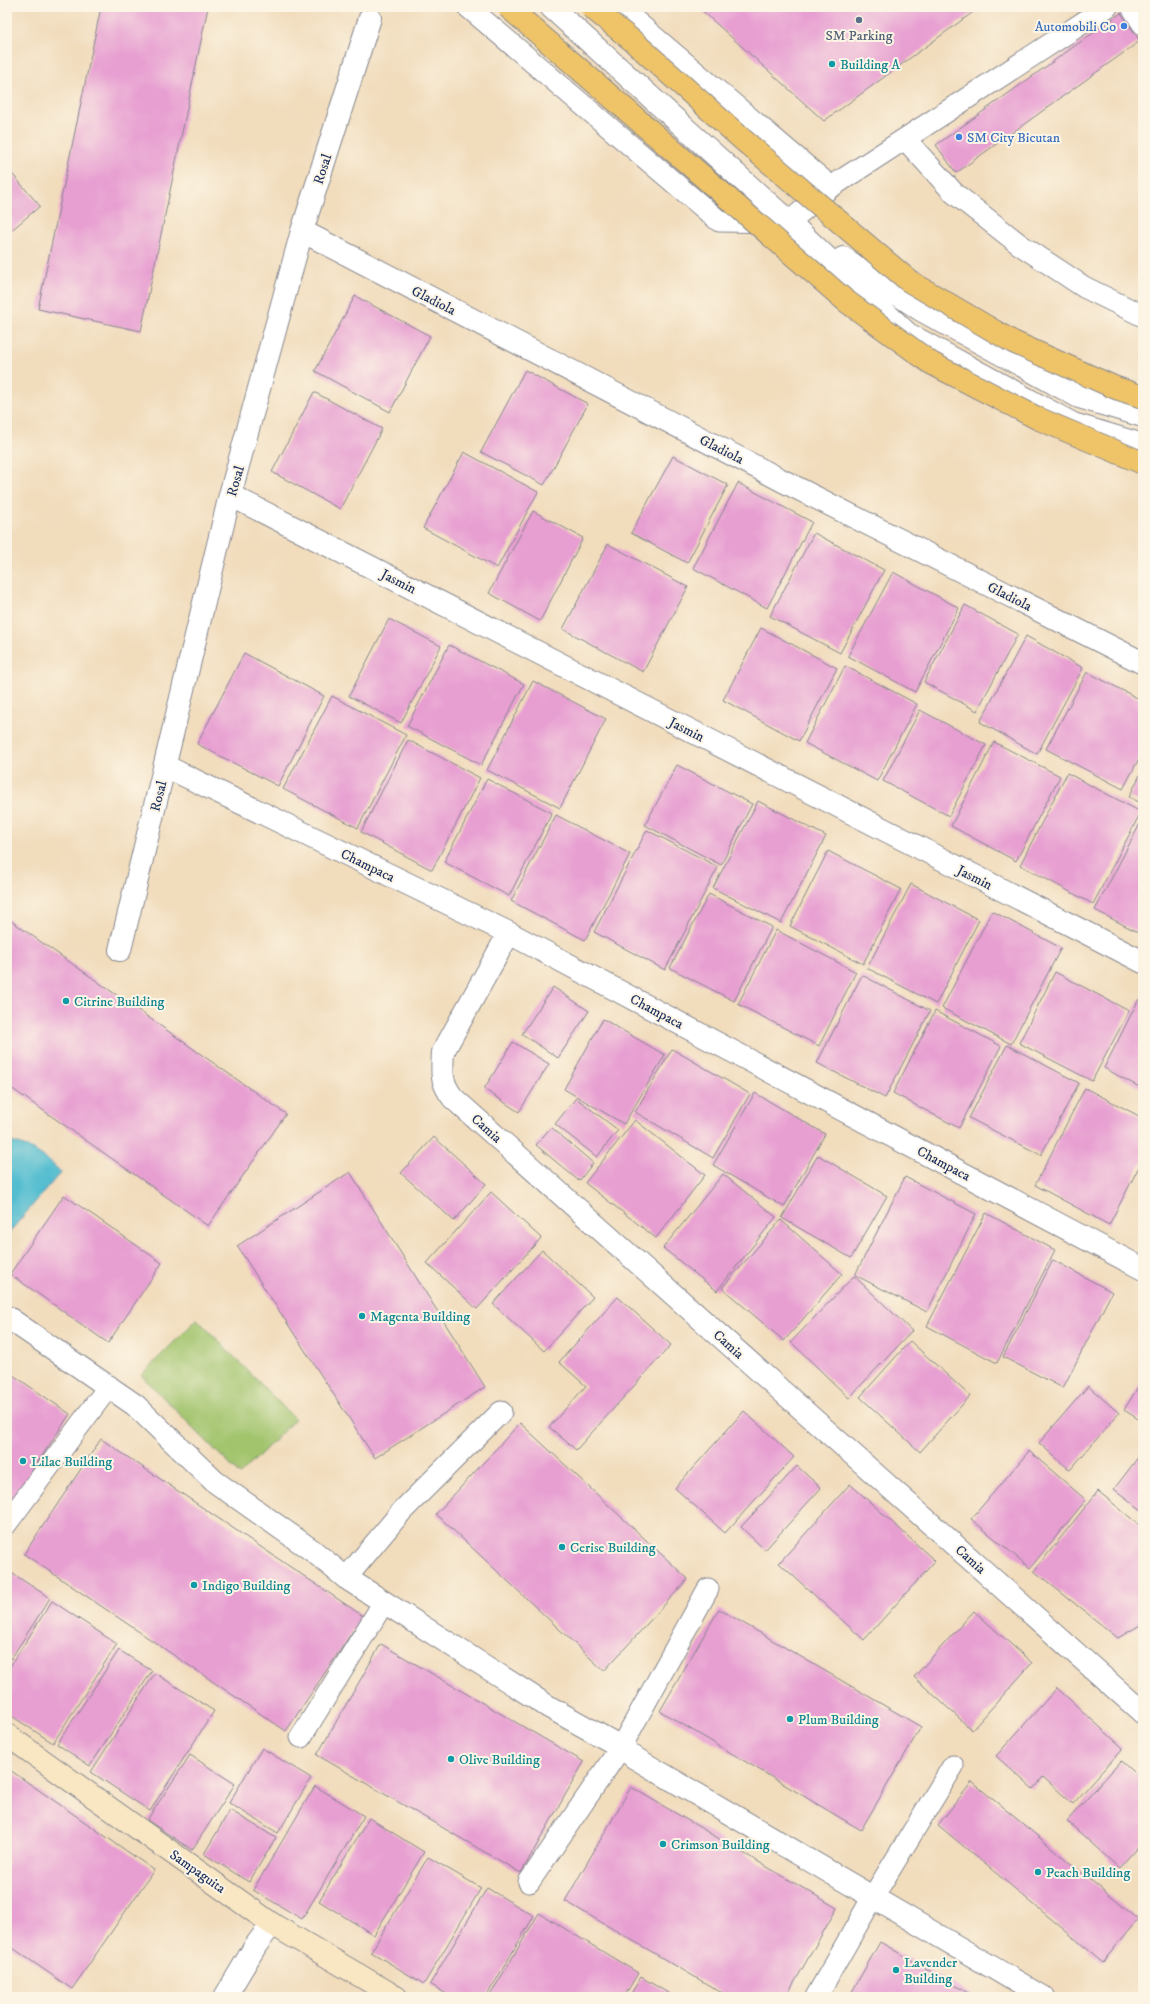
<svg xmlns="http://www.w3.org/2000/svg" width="1150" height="2004" font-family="'IM FELL DW Pica',serif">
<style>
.green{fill:#a2c46d;stroke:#5e7a66}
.water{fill:#53bdd0;stroke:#377697}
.building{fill:#e79ed1}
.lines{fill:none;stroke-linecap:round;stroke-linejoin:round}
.lane-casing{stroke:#86868d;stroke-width:23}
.street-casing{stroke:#86868d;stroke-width:24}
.secondary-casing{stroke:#86868d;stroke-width:24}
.lane{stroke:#fff;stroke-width:21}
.street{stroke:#fff;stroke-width:22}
.secondary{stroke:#f9e7c3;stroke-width:22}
.highway-bridge-casing{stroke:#86868d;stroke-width:24;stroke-linecap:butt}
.highway-bridge{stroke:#efc469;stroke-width:22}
.service-dot{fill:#5c6f8a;stroke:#fcf5e5;stroke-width:1.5}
.shop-dot{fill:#3f7fe0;stroke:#fcf5e5;stroke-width:1.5}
.culture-dot{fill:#0f9aa8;stroke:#fcf5e5;stroke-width:1.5}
.labels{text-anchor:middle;stroke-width:4;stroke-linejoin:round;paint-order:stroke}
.shop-label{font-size:14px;fill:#366cbe;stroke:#fcf5e5;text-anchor:end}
.service-label{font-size:14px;fill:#4e5e75;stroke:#fcf5e5}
.culture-label{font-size:14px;fill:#0d838f;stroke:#fcf5e5;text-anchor:start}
.street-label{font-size:14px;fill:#1b2f5e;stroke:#fcf5e5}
</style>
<rect width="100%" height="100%" fill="#fcf5e5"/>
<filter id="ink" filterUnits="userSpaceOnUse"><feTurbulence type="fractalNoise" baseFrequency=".025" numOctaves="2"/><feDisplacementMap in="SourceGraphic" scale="8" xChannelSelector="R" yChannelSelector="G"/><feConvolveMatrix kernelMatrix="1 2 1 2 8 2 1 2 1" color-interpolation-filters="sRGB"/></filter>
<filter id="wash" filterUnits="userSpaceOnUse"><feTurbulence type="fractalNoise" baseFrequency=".012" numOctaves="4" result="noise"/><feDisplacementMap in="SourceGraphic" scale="16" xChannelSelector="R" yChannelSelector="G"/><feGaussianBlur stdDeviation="0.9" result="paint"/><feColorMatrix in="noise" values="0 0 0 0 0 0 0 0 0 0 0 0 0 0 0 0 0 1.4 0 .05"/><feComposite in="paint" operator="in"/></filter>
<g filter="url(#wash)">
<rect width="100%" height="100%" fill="#f1dcbc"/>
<!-- green -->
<path class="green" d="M197,1319L295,1419L240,1475L141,1375Z"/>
<!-- water -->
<path class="water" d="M7,1141C33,1147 42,1154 61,1172L7,1235Z"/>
<g id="blocks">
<!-- building -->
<path class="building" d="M101,7H208L141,331L38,309Z
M698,7H980L824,121Z
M1121,13L1140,41L956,173L936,145Z
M7,168L40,206L7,234Z
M355,296L430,336L390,412L315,371Z
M525,370L588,404L544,485L481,452Z
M314,392L382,429L340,509L272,472Z
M464,452L538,492L497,568L423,528Z
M673,456L728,485L687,563L631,533Z
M738,483L812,522L767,608L693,568Z
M533,511L583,538L540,621L489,593Z
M814,533L884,570L840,653L770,616Z
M608,544L688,587L643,672L563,629Z
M893,572L959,608L915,692L848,656Z
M965,605L1018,634L977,711L924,682Z
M389,619L441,646L401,723L349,696Z
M761,628L837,668L799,741L723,700Z
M1026,636L1083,668L1037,754L980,722Z
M449,645L524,684L481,765L407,726Z
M244,653L324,696L278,786L197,744Z
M845,666L917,704L877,781L805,743Z
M1087,672L1143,701V751L1123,789L1046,749Z
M533,681L606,719L560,808L487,770Z
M332,696L406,735L358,828L283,789Z
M920,710L986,745L949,816L883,781Z
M408,740L480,778L432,870L361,832Z
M994,742L1060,776L1016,861L951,826Z
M677,765L752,804L721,865L645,825Z
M1143,769V804L1129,797Z
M1067,773L1141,812L1093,904L1020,865Z
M487,779L552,813L509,896L444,862Z
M758,801L826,836L781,923L713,888Z
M556,815L630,854L585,940L511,901Z
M1143,818V935L1095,910Z
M647,830L718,867L665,970L594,932Z
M828,851L901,889L863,964L790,926Z
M911,884L979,920L936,1004L867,968Z
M709,894L772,927L734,1001L670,968Z
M992,911L1061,948L1011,1044L942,1008Z
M7,918L286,1114L208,1226L7,1085Z
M776,930L856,972L819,1046L738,1004Z
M1055,972L1129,1011L1092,1081L1019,1043Z
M862,975L930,1011L885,1098L817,1063Z
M553,987L589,1011L558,1058L522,1034Z
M1139,999L1143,1001V1089L1104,1068Z
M935,1011L1001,1046L959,1128L893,1093Z
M603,1019L665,1055L624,1124L564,1089Z
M513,1042L549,1064L519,1112L484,1089Z
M1007,1045L1079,1083L1041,1155L969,1118Z
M672,1049L750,1094L713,1158L635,1112Z
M1085,1088L1143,1118V1159L1109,1225L1035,1185Z
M755,1093L825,1134L784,1207L713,1165Z
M576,1098L618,1130L597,1157L555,1124Z
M635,1120L705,1175L656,1238L585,1183Z
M551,1127L593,1163L579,1181L536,1145Z
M434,1137L486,1184L454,1221L401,1173Z
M818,1155L887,1196L851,1258L782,1218Z
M350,1172L485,1387L375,1458L237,1246Z
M723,1174L776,1217L717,1291L663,1248Z
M905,1177L976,1214L927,1312L855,1275Z
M491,1192L541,1238L477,1309L427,1263Z
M64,1195L162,1263L108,1343L10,1274Z
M986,1213L1055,1250L997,1363L927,1326Z
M781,1220L842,1274L784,1341L722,1288Z
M542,1250L593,1297L544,1351L493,1304Z
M1053,1260L1112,1292L1063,1388L1003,1357Z
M854,1276L912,1331L849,1398L791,1342Z
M618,1297L671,1345L576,1450L549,1427L586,1386L559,1362Z
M910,1341L970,1396L920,1452L860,1397Z
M7,1371L70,1414L7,1508Z
M1143,1379V1422L1124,1410Z
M1088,1386L1119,1413L1070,1470L1039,1443Z
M744,1411L794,1457L725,1533L675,1488Z
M520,1423L688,1579L604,1671L436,1514Z
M101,1439L363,1616L286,1731L24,1554Z
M1029,1451L1086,1500L1030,1568L971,1519Z
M1143,1451V1511L1114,1489Z
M797,1466L821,1488L765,1550L741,1527Z
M850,1484L935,1561L864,1640L779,1563Z
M1098,1491L1143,1528V1609L1140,1625L1118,1638L1034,1571Z
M7,1570L50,1598L7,1665Z
M52,1601L117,1644L53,1743L7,1713V1671Z
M719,1609L921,1727L861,1830L660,1711Z
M974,1611L1032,1663L972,1730L914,1677Z
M381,1644L584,1762L521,1873L317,1755Z
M119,1650L152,1671L90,1766L57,1744Z
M155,1673L214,1711L150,1811L91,1772Z
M1057,1688L1123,1748L1073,1804L1043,1777L1033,1789L996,1756Z
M262,1748L311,1778L278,1833L229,1803Z
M190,1755L235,1784L192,1850L147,1820Z
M1121,1761L1143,1781V1841L1119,1868L1067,1821Z
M7,1768L154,1870L72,1989L7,1944Z
M972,1782L1138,1919L1103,1962L938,1825Z
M315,1786L364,1816L302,1919L253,1890Z
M631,1787L837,1908L786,1997H729L565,1901Z
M230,1810L276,1838L249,1882L204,1854Z
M369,1818L424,1852L374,1935L319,1901Z
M428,1857L481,1888L424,1984L371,1952Z
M487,1888L534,1916L486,1997H451L430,1984Z
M539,1913L638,1973L624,1997H489Z
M880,1942L975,1997H849Z
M641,1977L675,1997H629Z"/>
</g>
</g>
<g filter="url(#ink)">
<use href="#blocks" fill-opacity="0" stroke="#86868d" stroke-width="1"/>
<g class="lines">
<defs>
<path id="lane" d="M468,7L719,221L789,222L827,190
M619,7L831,187L1107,7
M1132,7L1143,24
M905,139L954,193L1019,244L1084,287L1143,316
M7,1523L109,1386
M346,1578L402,1511L501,1412
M301,1737L384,1602
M529,1882L621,1747L708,1589
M816,1997L873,1897L953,1766"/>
<path id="street" d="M551,7L789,222L908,334L1073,424L1143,445
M302,231L785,482L1143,663
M843,258L921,310L1079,397L1143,416
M230,495L1143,962
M165,766L509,933L1143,1269
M509,933L443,1052C442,1072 440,1081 453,1098L1143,1713
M120,950L230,495L302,231L370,18
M7,1317L135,1405L214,1481L313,1551L346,1578L549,1707L621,1747L635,1758L1043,1997
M225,1997L256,1945L272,1924"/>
<path id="secondary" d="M7,1735L272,1924L396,1997"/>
</defs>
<!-- lane casing -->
<use href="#lane" class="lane-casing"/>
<!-- street casing -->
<use href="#street" class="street-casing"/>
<!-- secondary casing -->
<use href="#secondary" class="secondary-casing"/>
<!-- lane -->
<use href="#lane" class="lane"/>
<!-- street -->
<use href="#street" class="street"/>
<!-- secondary -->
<use href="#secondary" class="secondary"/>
<defs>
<path id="highway-bridge" d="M508,7L846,301L931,363L1037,418L1143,463
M591,7L634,42L742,139L909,281L1013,342L1116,388L1143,397"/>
</defs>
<!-- highway-bridge casing -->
<use href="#highway-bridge" class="highway-bridge-casing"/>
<!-- highway-bridge -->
<use href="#highway-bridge" class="highway-bridge"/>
</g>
</g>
<!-- markers -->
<circle class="service-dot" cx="859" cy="20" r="4"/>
<g class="shop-dot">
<circle cx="1124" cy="26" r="4"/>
<circle cx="959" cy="137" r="4"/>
</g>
<g class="culture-dot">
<circle cx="832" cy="64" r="4"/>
<circle cx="66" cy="1001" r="4"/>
<circle cx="362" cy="1316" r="4"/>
<circle cx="23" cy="1461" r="4"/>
<circle cx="562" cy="1547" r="4"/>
<circle cx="194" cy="1585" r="4"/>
<circle cx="790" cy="1719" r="4"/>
<circle cx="451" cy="1759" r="4"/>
<circle cx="663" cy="1844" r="4"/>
<circle cx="1038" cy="1872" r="4"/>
<circle cx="896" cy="1970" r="4"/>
</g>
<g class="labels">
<!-- shop labels -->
<g class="shop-label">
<text x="1116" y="31">Automobili Co</text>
<text x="967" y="142" text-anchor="start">SM City Bicutan</text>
</g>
<!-- service labels -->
<g class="service-label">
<text x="859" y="40">SM Parking</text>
</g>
<!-- culture labels -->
<g class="culture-label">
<text x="840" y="69">Building A</text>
<text x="74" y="1006">Citrine Building</text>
<text x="370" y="1321">Magenta Building</text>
<text x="31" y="1466">Lilac Building</text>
<text x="570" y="1552">Cerise Building</text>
<text x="202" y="1590">Indigo Building</text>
<text x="798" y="1724">Plum Building</text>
<text x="459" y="1764">Olive Building</text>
<text x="671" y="1849">Crimson Building</text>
<text x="1046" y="1877">Peach Building</text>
<text x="904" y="1967">Lavender<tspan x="904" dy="16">Building</tspan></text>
</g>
<!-- street labels -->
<g class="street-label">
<text transform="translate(322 169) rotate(-72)" y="5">Rosal</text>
<text transform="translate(434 300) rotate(27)" y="5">Gladiola</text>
<text transform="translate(722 449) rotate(27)" y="5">Gladiola</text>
<text transform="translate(235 481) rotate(-74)" y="5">Rosal</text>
<text transform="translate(399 581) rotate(27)" y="5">Jasmin</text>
<text transform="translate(1010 596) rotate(27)" y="5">Gladiola</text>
<text transform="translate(687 729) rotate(27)" y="5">Jasmin</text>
<text transform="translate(158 796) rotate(-76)" y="5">Rosal</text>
<text transform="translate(368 865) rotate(26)" y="5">Champaca</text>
<text transform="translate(975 877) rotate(27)" y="5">Jasmin</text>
<text transform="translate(657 1011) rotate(28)" y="5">Champaca</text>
<text transform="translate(487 1128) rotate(42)" y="5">Camia</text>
<text transform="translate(944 1163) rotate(28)" y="5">Champaca</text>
<text transform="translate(729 1344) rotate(42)" y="5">Camia</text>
<text transform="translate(971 1559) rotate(42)" y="5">Camia</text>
<text transform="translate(198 1871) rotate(35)" y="5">Sampaguita</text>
</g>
</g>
<!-- margin -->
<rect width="1150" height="2004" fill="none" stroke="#fcf5e5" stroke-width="24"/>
</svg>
